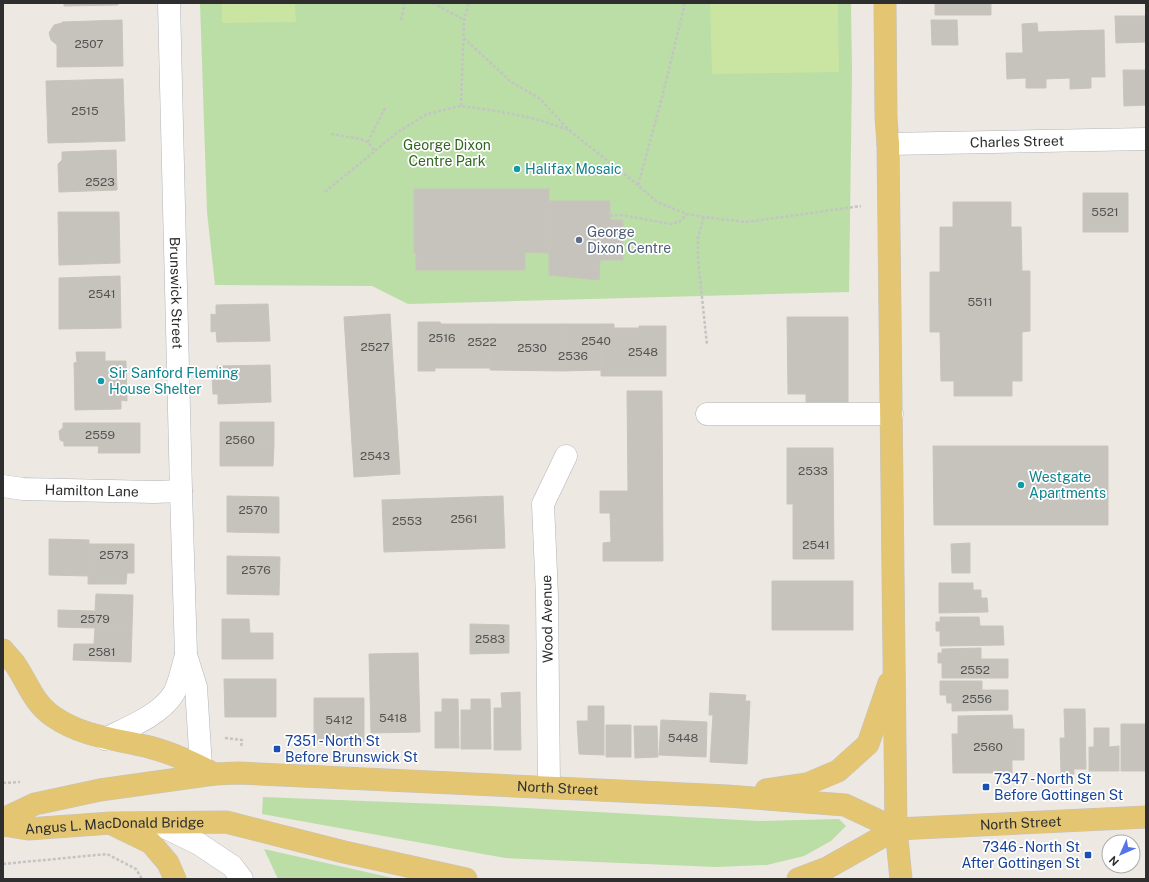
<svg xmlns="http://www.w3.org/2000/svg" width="1149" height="882" font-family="'Public Sans',sans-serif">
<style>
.green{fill:#badea5}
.pitch{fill:#cae4a2}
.building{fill:#c6c3bd;stroke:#c9c4bb}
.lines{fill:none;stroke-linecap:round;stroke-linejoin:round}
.minor-casing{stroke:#b2b4bc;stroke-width:23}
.major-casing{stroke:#c4c4c4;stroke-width:23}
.path{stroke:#c4c4c4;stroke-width:2.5;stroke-dasharray:3 2;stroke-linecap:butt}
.minor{stroke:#fff;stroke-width:22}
.major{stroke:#e4c571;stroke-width:22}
.culture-dot{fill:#0f9aa8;stroke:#fff;stroke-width:1.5}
.service-dot{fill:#5c6f8a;stroke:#fff;stroke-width:1.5}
.transit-dot{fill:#1a4fb4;stroke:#fff;stroke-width:1.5}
.labels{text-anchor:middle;stroke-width:3.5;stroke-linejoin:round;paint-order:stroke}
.number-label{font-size:12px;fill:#545352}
.street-label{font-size:14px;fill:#2e2e2e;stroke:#fff}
.park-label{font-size:14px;fill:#336523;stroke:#fff}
.culture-label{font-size:14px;fill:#0d838f;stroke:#fff;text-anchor:start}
.service-label{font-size:14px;fill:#4e5e75;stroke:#fff;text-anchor:start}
.transit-label{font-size:14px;fill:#164399;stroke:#fff;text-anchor:start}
</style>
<rect width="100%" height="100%" fill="#ede8e2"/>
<!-- green -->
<path class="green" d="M200,3H851L852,71L849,292L408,304L372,286L215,285L207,212Z
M263,797L491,806L758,821L839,819L846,826L831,841L804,856L767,865L716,867L505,858L262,814Z
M264,849L397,879H278Z"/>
<!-- pitch -->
<path class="pitch" d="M222,3H295L296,22L222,23Z
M710,3H838L839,72L712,74Z"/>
<!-- building -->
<path class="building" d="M64,3H118V5L64,6Z
M935,3H991V15H935Z
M1115,16H1146V42L1116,43Z
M122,20L123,66L57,67V45L51,40L49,33L54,25L62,23V22Z
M931,20H957L958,45H932Z
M1037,23L1038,32L1104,30L1105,77H1091V88L1070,89V78L1046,79V88H1026V78L1007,79L1006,53H1023L1022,24Z
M1123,70H1146V105L1124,106Z
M123,79L125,141L48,143L46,81Z
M116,150L117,190L59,192L58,164L62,160V152Z
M414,189H549V253L525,252V270H416V252L414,253Z
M1083,193H1128V232H1083Z
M549,201H610V220H623V260H600L599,280L549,275Z
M953,202H1011V227H1021L1022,271H1030V331L1022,332V381H1012V396H954V381H941L940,332H930V272H940V227H953Z
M58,212H119L120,263L59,265Z
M120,276L121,328L59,329V278Z
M268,304L270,341L217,342L216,331L211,332V314L216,315V305Z
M390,314L400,474L354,477L344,317Z
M787,317H848V402H806V394H788Z
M418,322H440L441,324H490V368H435V371H418Z
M490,324H563V371L490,370Z
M563,324H614V328H601V370L563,371Z
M639,326H666V376H601V328H639Z
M76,352H105V361H126L127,401L121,400V409L75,410L74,363L77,362Z
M270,365L271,402L218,404V394H213L212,376H218L217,366Z
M627,391H662L663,561H603V543L611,542L610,513H600V491H628Z
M220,422H274V444L220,443Z
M63,423H140V453H98L99,446H64V442L60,440L59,431L63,428Z
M220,443L274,444L273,466H220Z
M933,446H1108V525H934Z
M787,448H833L834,559H793V504H787Z
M227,496L279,497V533L227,532Z
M503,496L505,548L384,552L382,500Z
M49,539L89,540L88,576L49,575Z
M970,543V573H952L951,544Z
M89,544H134V573H127L126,584H88Z
M227,556L280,557L279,595L227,594Z
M772,581H853V630H772Z
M939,583H973V590H981V598H987L988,612L939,613Z
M96,594L133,595L132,629L58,627V610L95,611Z
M940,617H979L980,626H1003L1004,645L940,646V631H936V622H940Z
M222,619H249L250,633H273V659H222Z
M470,624L509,625V653L470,654Z
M95,628L132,629L131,662L73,660L74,644H94Z
M981,648V659H1008V678H942V663H938V653H942V649Z
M418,653L420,732L371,733L369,654Z
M224,679H276V717H225Z
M940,681H982V690H1008V710L952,711V703H947L946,695H940Z
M520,692L521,750H494V708H502L501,693Z
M710,693L746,695L745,701H750L747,764L710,762L713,715H709Z
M314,698H364V742L314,743Z
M442,699H458L459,748H435V712H442Z
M471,699H490L491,749H461V710H471Z
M588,706H604V755L579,754L577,721H588Z
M1064,709H1085L1086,769H1074V774H1061L1060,738H1065Z
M1012,715L1013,729H1024V760H1012V773H953L952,734H958V716Z
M661,720L707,722L706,757L659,755Z
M1121,724H1146V771H1121Z
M606,725H631V757H606Z
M634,726H657L658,757L635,758Z
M1094,728H1109V747L1119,746V771H1089V747H1094Z"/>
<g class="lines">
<defs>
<g id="minor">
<path id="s1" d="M169,3L181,491L186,655L196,687L201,766"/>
<path id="s2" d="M888,144L1146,139"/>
<path d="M707,414H892"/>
<path id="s3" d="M3,486L23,489L154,492L181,491"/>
<path d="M105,739C127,728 161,715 174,693C179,684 183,665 186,655"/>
<path d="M549,787L547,596L543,504L566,456"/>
<path d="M156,823L199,844L232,866L242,879"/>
</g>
<g id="major">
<path d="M885,3L886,117L888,144L896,829L901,879"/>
<path d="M3,650C7,655 11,659 15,664C28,683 33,703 54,717C83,737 117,739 149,747C169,752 197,764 214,774"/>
<path d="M766,790L807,784L838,771L868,744L889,683"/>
<path id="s4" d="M3,819L35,804L100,790L214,774L238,773L727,796L845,805L896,829L1146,817"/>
<path id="s5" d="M3,825L28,829L111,823L226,822L344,852L466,879"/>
<path d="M116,826L151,843L168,863L175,879"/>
<path d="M798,879L827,868L896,829"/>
</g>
</defs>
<!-- minor casing -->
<use href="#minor" class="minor-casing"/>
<!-- major casing -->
<use href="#major" class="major-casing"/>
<!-- path -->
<path class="path" d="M433,3L464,20
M401,20L405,3
M464,38L511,82L539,98L569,130
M461,106L464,20L469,3
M331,134L361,139L368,142L374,150
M368,142L386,106
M638,185L663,94L685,3
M325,192L398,132L427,114L461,106L497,111L536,119L569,130L638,185L657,202L687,214L704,217L746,222L861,206
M610,216L621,215L671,224L679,222L687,214
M704,217L698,237V259L707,345
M225,738L242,740L241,748
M3,783L20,782
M3,864L107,854L136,869L142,879"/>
<!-- minor -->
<use href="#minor" class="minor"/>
<!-- major -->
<use href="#major" class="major"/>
</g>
<!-- markers -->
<g class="culture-dot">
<circle cx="517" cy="169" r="4"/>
<circle cx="101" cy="381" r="4"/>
<circle cx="1021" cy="485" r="4"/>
</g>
<circle class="service-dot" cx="579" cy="240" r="4"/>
<g class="transit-dot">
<rect x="273" y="745" width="8" height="8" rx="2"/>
<rect x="982" y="783" width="8" height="8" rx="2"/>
<rect x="1084" y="851" width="8" height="8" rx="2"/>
</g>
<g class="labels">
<!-- number labels -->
<g class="number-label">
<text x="89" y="48">2507</text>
<text x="85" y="115">2515</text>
<text x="100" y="186">2523</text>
<text x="1105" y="216">5521</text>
<text x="102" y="298">2541</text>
<text x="980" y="306">5511</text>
<text x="442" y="342">2516</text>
<text x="596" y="345">2540</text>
<text x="482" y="346">2522</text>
<text x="375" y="351">2527</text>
<text x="532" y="352">2530</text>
<text x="643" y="356">2548</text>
<text x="573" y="360">2536</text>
<text x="100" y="439">2559</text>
<text x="240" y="444">2560</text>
<text x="375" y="460">2543</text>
<text x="813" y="475">2533</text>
<text x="253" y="514">2570</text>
<text x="464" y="523">2561</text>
<text x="407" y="525">2553</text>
<text x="816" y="549">2541</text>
<text x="114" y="559">2573</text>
<text x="256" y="574">2576</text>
<text x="95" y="623">2579</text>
<text x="490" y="643">2583</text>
<text x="102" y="656">2581</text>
<text x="975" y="674">2552</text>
<text x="977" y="703">2556</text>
<text x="393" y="722">5418</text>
<text x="339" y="724">5412</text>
<text x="683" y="742">5448</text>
<text x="988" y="751">2560</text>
</g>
<!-- street labels -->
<g class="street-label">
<text dy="5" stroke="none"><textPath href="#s2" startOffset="129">Charles Street</textPath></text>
<text dy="5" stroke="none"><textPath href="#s1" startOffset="290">Brunswick Street</textPath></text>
<text dy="5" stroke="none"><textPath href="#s3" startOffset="89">Hamilton Lane</textPath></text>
<text transform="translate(547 619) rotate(-91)" y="5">Wood Avenue</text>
<text dy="5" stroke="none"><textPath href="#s4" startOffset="561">North Street</textPath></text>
<text dy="5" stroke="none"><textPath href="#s4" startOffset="1030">North Street</textPath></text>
<text dy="5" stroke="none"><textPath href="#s5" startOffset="112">Angus L. MacDonald Bridge</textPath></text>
</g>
<!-- park labels -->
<g class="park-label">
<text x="447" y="150">George Dixon<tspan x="447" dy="16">Centre Park</tspan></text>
</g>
<!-- culture labels -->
<g class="culture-label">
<text x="525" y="174">Halifax Mosaic</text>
<text x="109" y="378">Sir Sanford Fleming<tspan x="109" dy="16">House Shelter</tspan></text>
<text x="1029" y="482">Westgate<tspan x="1029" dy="16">Apartments</tspan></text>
</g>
<!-- service labels -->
<g class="service-label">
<text x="587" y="237">George<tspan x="587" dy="16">Dixon Centre</tspan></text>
</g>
<!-- transit labels -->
<g class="transit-label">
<text x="285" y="746">7351 - North St<tspan x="285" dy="16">Before Brunswick St</tspan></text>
<text x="994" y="784">7347 - North St<tspan x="994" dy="16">Before Gottingen St</tspan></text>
<text x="1080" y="852" text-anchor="end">7346 - North St<tspan x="1080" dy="16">After Gottingen St</tspan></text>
</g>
</g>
<!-- border -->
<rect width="1149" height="882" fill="none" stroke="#2e2e2e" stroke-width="8"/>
<!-- north arrow -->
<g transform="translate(1121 854) rotate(225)"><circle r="19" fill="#ffffff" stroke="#ababab"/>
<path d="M0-3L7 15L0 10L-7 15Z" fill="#5475e9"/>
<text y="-6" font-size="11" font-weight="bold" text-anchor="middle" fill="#2e2e2e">N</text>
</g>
</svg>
